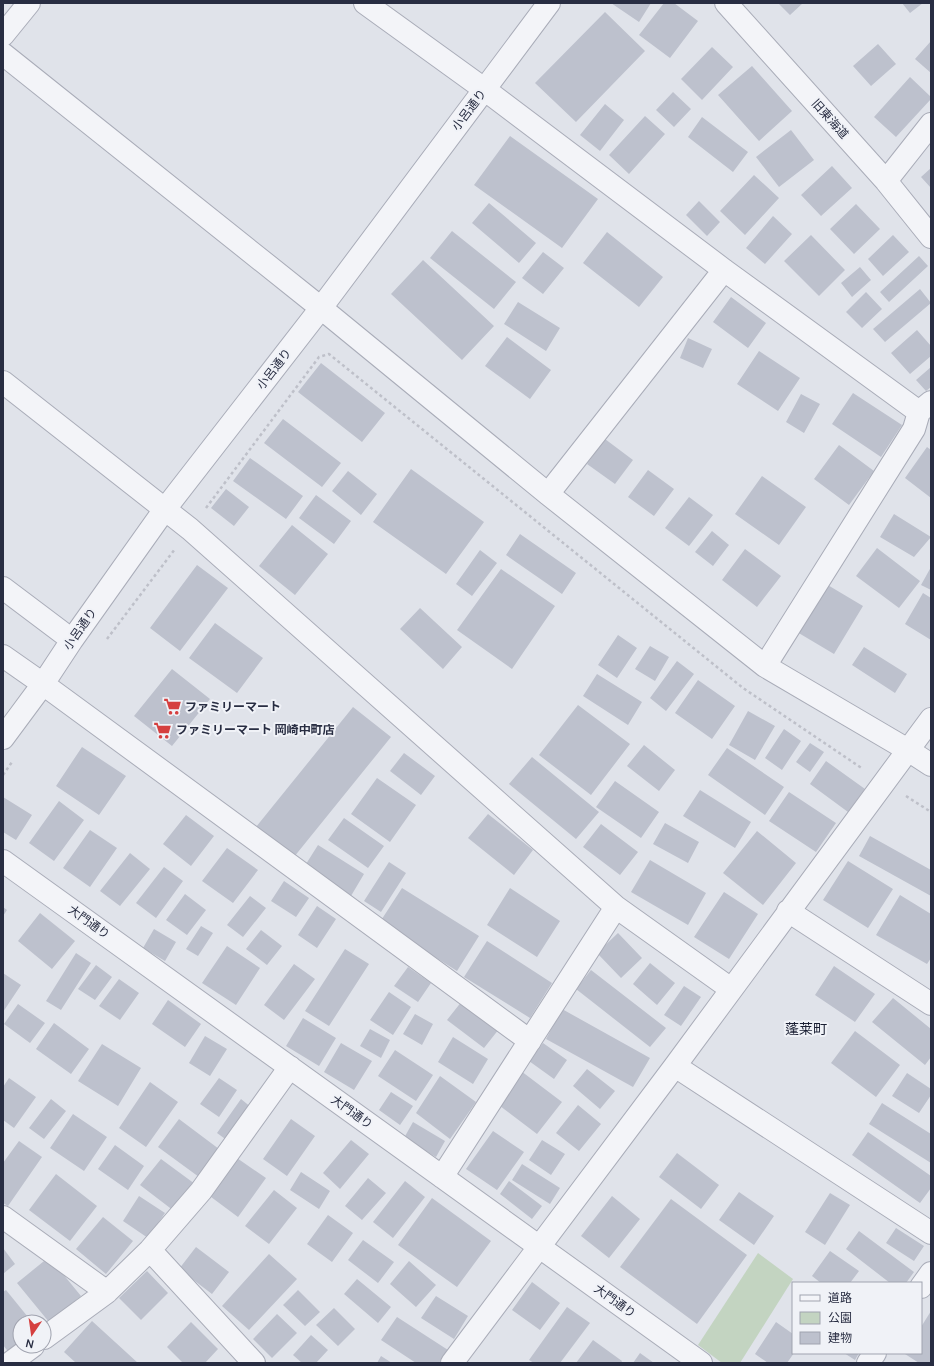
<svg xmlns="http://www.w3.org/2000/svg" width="934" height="1366" font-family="Manrope,'Noto Sans JP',sans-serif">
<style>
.green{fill:#c3d4c1}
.building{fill:#bdc1cd}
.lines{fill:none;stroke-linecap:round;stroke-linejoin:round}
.minor-casing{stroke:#a9acb8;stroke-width:24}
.path{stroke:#bec0c9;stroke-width:2.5;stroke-dasharray:3 3;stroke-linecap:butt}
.minor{stroke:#f3f4f8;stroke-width:22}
.labels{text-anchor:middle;stroke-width:4;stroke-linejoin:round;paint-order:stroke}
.street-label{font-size:12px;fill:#282d42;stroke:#f0f2f7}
.poi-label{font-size:12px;font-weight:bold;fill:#282d42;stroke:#f0f2f7;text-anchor:start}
.quarter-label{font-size:14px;fill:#1a1f33;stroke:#f0f2f7}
</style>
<rect width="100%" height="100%" fill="#e0e3ea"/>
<!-- green -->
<path class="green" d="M758,1253L793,1279L740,1363H722L698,1345Z"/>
<!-- building -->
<path class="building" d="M611,3H651L639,22Z
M664,3H674L698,21L670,58L639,35Z
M778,3H803L790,15Z
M902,3H923L910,13Z
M605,12L645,51L576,122L535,83Z
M931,41V73L915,59Z
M878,44L896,64L871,86L853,66Z
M712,47L733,67L702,100L681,79Z
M752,66L792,111L759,141L718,95Z
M910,77L931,97V99L896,137L874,117Z
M673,92L691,109L674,127L656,110Z
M605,104L624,120L600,151L580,135Z
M645,116L665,134L629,174L609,155Z
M702,117L748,152L733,172L688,137Z
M791,130L814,160L779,187L756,157Z
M510,136L598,199L562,248L474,185Z
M832,166L852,188L821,216L801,195Z
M931,168V188L921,177Z
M754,175L779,198L745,235L720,211Z
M699,201L720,222L707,236L686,215Z
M489,203L536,243L519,263L472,223Z
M856,204L880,229L854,254L830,229Z
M773,216L792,234L765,264L746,248Z
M452,231L516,282L494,309L430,258Z
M607,232L663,277L639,307L583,263Z
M811,235L845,270L819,296L784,261Z
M893,235L909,252L883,276L868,259Z
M543,252L564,268L543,294L522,278Z
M919,256L928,266L889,302L880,292Z
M423,260L494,326L462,360L391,294Z
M860,267L871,280L852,297L841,283Z
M920,289L931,303L885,342L873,329Z
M866,292L882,309L862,328L846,312Z
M731,297L766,323L748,348L713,322Z
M518,302L560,328L546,351L504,324Z
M917,330L931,346V356L910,374L891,353Z
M507,337L551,370L530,399L485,366Z
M688,338L712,349L703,368L680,358Z
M759,351L800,378L778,411L737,384Z
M321,363L385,413L362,442L298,392Z
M931,367V387L926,391L916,380Z
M853,393L902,425L881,457L832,424Z
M801,394L820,404L804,433L786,422Z
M283,419L341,463L322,487L264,443Z
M605,439L633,460L615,484L587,464Z
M839,445L874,471L849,505L814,479Z
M927,447L931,450V498L905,478Z
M250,458L303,496L286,519L233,481Z
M411,469L484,522L446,574L373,522Z
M648,470L674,489L654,516L628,497Z
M348,471L377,494L361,515L332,491Z
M762,476L806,507L779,545L735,514Z
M226,489L249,507L234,526L211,508Z
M316,495L351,521L334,544L299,518Z
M689,497L713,515L689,546L665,528Z
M894,514L931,537L914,557L880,537Z
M292,525L328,554L295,595L259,566Z
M712,531L729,545L713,566L695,552Z
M520,534L576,573L562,594L506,555Z
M877,548L920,581L899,608L856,576Z
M745,549L781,576L757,607L722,580Z
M480,550L497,563L472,596L456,584Z
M197,565L228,588L180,651L150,628Z
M931,567V590L921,585Z
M501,569L555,606L512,669L457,630Z
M826,584L863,606L834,654L797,632Z
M923,593L931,598V640L905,624Z
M420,608L462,647L443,669L400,629Z
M215,623L263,658L237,693L189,658Z
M618,635L637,648L617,678L598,665Z
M650,646L669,657L655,681L635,669Z
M864,647L907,674L895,693L852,665Z
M677,661L694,674L666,711L650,698Z
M172,669L210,699L172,746L134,716Z
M597,674L642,702L628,725L583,696Z
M698,680L735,706L712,739L675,713Z
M578,705L630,744L591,795L539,755Z
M353,707L391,737L294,857L256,827Z
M748,711L775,726L755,760L729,745Z
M784,729L801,741L782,770L765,758Z
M810,743L824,752L810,772L796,762Z
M644,745L675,770L659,791L627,766Z
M82,747L126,776L99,815L56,786Z
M727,748L784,787L765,815L708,775Z
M404,753L435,776L421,795L390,771Z
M532,757L599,812L576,839L509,784Z
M826,761L865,789L848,812L810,784Z
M377,778L416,805L390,842L351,814Z
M615,781L659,812L641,838L596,807Z
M700,790L751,822L735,848L683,816Z
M789,792L836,823L816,852L769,821Z
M3,797L32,815L16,840L3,832Z
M59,801L84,820L54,861L29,843Z
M488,814L533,850L514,875L468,838Z
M186,815L214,836L191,866L163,844Z
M344,818L384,846L368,868L328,840Z
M665,823L699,842L688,863L653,844Z
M601,824L638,852L620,875L583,847Z
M90,830L117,848L90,887L63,868Z
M757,831L796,863L763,905L723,873Z
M870,836L931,870V896L859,856Z
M318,845L364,874L348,901L301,872Z
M227,848L258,870L233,903L202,881Z
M130,853L150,869L120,906L100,891Z
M650,860L706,893L688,925L631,892Z
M848,861L893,889L868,928L823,900Z
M389,862L406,873L381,912L364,901Z
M164,867L183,881L156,918L136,903Z
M284,881L309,898L296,917L271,901Z
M402,888L479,936L457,971L380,922Z
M510,888L560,921L537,957L487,925Z
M724,892L758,914L729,959L694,937Z
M185,894L206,910L187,935L166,920Z
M900,895L931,914V958L927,964L876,935Z
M250,896L266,908L243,937L227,925Z
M317,906L336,919L317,948L298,935Z
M3,907L7,910L3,916Z
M40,913L75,941L52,969L18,941Z
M201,926L213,933L198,956L186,949Z
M154,929L176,942L165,961L143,948Z
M261,930L282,946L267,965L246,949Z
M618,933L642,958L621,978L597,953Z
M487,941L552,983L530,1018L464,977Z
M227,946L260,968L236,1005L202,983Z
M345,949L369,964L329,1026L305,1011Z
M76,953L91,963L61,1010L46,1001Z
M650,963L675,983L657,1005L633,984Z
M294,964L315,979L284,1020L264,1005Z
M96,965L112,977L95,1000L78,989Z
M834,966L875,994L855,1022L815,995Z
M408,967L431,983L418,1002L394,986Z
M591,970L666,1028L650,1047L576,989Z
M3,973L21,985L3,1012Z
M119,979L139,993L120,1020L99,1006Z
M684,986L701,997L681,1026L664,1015Z
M389,992L411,1007L393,1035L370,1020Z
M893,998L931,1029V1057L925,1065L872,1022Z
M168,1000L201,1024L185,1047L152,1024Z
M462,1001L499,1029L484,1048L447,1020Z
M18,1004L45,1023L30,1043L4,1024Z
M562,1009L650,1058L633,1087L546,1039Z
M415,1014L433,1024L422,1045L403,1034Z
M303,1018L336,1038L319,1066L286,1046Z
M54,1023L89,1049L71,1074L36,1049Z
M370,1029L390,1040L381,1058L360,1046Z
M855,1031L900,1065L876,1097L831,1063Z
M205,1036L227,1049L210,1076L189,1063Z
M453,1037L488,1059L473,1084L438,1062Z
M341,1043L372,1061L354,1090L324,1072Z
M543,1043L567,1060L554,1079L529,1061Z
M102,1044L141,1068L118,1106L78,1081Z
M395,1050L433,1075L416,1101L378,1076Z
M587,1069L615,1091L600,1109L573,1086Z
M521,1071L562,1102L537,1134L496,1103Z
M907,1073L931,1089V1095L919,1113L892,1096Z
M440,1076L476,1102L450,1139L416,1113Z
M9,1078L36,1097L14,1128L3,1120V1087Z
M219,1078L237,1090L219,1117L200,1104Z
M150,1082L178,1102L146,1147L119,1128Z
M391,1092L413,1106L400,1125L379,1110Z
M51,1099L66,1111L44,1139L29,1128Z
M241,1099L252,1108L228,1141L217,1133Z
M882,1103L931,1134V1163L869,1124Z
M578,1105L601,1124L579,1151L556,1133Z
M73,1114L107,1137L84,1171L50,1148Z
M179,1119L219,1149L199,1177L158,1147Z
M291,1119L315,1136L287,1176L263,1159Z
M413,1122L445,1141L436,1157L404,1138Z
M493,1131L524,1152L497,1190L466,1169Z
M868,1132L931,1176V1188L920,1203L852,1155Z
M351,1140L369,1154L340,1189L323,1173Z
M542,1140L565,1154L551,1175L529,1160Z
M19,1141L42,1157L8,1206L3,1203V1163Z
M115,1145L144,1166L128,1190L98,1169Z
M677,1153L719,1185L701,1209L659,1177Z
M234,1156L266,1178L238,1217L207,1194Z
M161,1159L195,1184L174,1211L140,1185Z
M522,1164L560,1188L550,1204L512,1180Z
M301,1172L330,1191L319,1209L290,1190Z
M56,1174L97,1206L70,1241L29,1210Z
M368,1178L386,1193L362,1220L345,1206Z
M405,1181L425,1197L393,1238L373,1222Z
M509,1181L542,1206L532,1219L500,1194Z
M274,1190L297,1208L269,1244L245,1226Z
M739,1192L774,1216L754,1245L719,1220Z
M830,1193L850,1205L825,1245L805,1232Z
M139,1196L165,1213L148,1238L123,1221Z
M612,1196L640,1219L609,1258L581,1236Z
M432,1198L491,1241L457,1287L398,1245Z
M671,1199L747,1255L697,1324L620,1267Z
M328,1215L353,1233L332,1262L307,1244Z
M103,1217L133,1241L106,1274L76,1249Z
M896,1228L924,1246L914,1261L886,1243Z
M859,1231L914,1272L906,1283H890L846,1249Z
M363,1240L394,1262L378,1283L348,1260Z
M196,1247L229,1272L212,1294L179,1269Z
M3,1248L15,1264L3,1274Z
M830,1251L859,1271L850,1283H821L812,1276Z
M269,1254L297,1279L249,1330L222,1306Z
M49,1257L81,1296L49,1322L17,1283Z
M409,1261L436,1285L416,1307L390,1284Z
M147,1271L168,1293L141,1320L119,1298Z
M357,1279L391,1307L378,1323L344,1294Z
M532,1282L560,1303L540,1330L512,1310Z
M6,1290L32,1322H20V1345L10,1354L3,1345V1292Z
M298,1290L320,1312L305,1326L283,1305Z
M436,1296L468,1316L454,1339L421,1318Z
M567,1307L590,1323L560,1363H534L529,1360Z
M334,1308L355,1329L338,1346L316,1325Z
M931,1311V1363H919L905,1354V1353H921V1327Z
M277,1314L297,1333L272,1358L253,1339Z
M397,1317L448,1350L439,1363H416L381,1340Z
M92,1321L138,1363H76L64,1352Z
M191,1322L218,1349L205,1363H183L167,1347Z
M776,1322L793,1334L794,1353L787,1363H768L755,1354Z
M311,1335L328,1350L316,1363H302L293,1355Z
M593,1340L622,1361L621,1363H576Z
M640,1353L654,1363H633Z
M844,1353H859L855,1360Z
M381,1356L392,1363H377Z"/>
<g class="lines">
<defs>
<path id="minor" d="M365,3L484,89L724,270L919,412
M726,3L886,181L931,237
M3,35L29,3
M3,54L321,308L548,494L765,666L908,750L931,765
M886,181L931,124
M3,382L190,529L616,907L731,989
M548,494L724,270
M3,588L72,640
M3,656L43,684L530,1041
M765,666L914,429L919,412L931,402
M3,738L43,684L72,640L165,509L321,308L549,3
M3,861L701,1363
M788,911L931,1004
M675,1066L931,1233
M442,1177L616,907
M3,1217L107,1292
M150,1250L254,1363
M921,1287L931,1273
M44,1338L107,1292L150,1250L201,1191L290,1067
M10,1363L33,1346
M452,1363L675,1066L931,719
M868,1363L875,1353"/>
</defs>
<!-- minor casing -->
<use href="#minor" class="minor-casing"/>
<!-- path -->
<path class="path" d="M206,508L319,357L329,354L743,688L863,769
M107,639L175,549
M3,775L12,762
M906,796L931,812"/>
<!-- minor -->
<use href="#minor" class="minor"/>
</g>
<!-- icons -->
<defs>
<symbol id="supermarket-bare" viewBox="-9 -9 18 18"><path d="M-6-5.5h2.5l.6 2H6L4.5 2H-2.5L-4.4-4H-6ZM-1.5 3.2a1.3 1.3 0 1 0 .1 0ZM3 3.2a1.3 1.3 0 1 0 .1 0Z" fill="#d53f3f" stroke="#f0f2f7" stroke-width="2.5" paint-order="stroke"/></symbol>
</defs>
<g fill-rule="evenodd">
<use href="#supermarket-bare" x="160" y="694" width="25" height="25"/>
<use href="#supermarket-bare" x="150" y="718" width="25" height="25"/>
</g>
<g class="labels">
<!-- street labels -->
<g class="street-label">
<text transform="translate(469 110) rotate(-53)" y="4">小呂通り</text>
<text transform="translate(830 119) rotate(48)" y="4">旧東海道</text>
<text transform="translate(274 369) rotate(-52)" y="4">小呂通り</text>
<text transform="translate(80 629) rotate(-55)" y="4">小呂通り</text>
<text transform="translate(89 922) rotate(36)" y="4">大門通り</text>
<text transform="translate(352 1112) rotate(36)" y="4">大門通り</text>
<text transform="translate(615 1301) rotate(36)" y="4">大門通り</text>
</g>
<!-- poi labels -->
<g class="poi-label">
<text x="185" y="711">ファミリーマート</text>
<text x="176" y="734">ファミリーマート 岡崎中町店</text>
</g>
<!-- quarter labels -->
<g class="quarter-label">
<text x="806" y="1034">蓬莱町</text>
</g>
</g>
<!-- border -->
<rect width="934" height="1366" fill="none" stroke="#282d42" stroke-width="8"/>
<!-- legend -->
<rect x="792" y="1282" width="130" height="72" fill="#f0f2f7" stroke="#a0a3af"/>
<rect x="800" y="1295" width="20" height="6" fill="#f3f4f8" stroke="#a0a3af"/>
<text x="828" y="1302" font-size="12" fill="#282d42">道路</text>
<rect x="800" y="1312" width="20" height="12" fill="#c3d4c1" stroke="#a0a3af"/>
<text x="828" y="1322" font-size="12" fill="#282d42">公園</text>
<rect x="800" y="1332" width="20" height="12" fill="#bdc1cd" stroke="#a0a3af"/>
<text x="828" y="1342" font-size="12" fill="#282d42">建物</text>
<!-- north arrow -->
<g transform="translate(32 1334) rotate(193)"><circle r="19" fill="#f0f2f7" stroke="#a0a3af"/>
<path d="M0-3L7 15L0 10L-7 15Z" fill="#d53f3f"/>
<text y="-6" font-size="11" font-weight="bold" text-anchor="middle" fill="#282d42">N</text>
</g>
</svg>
